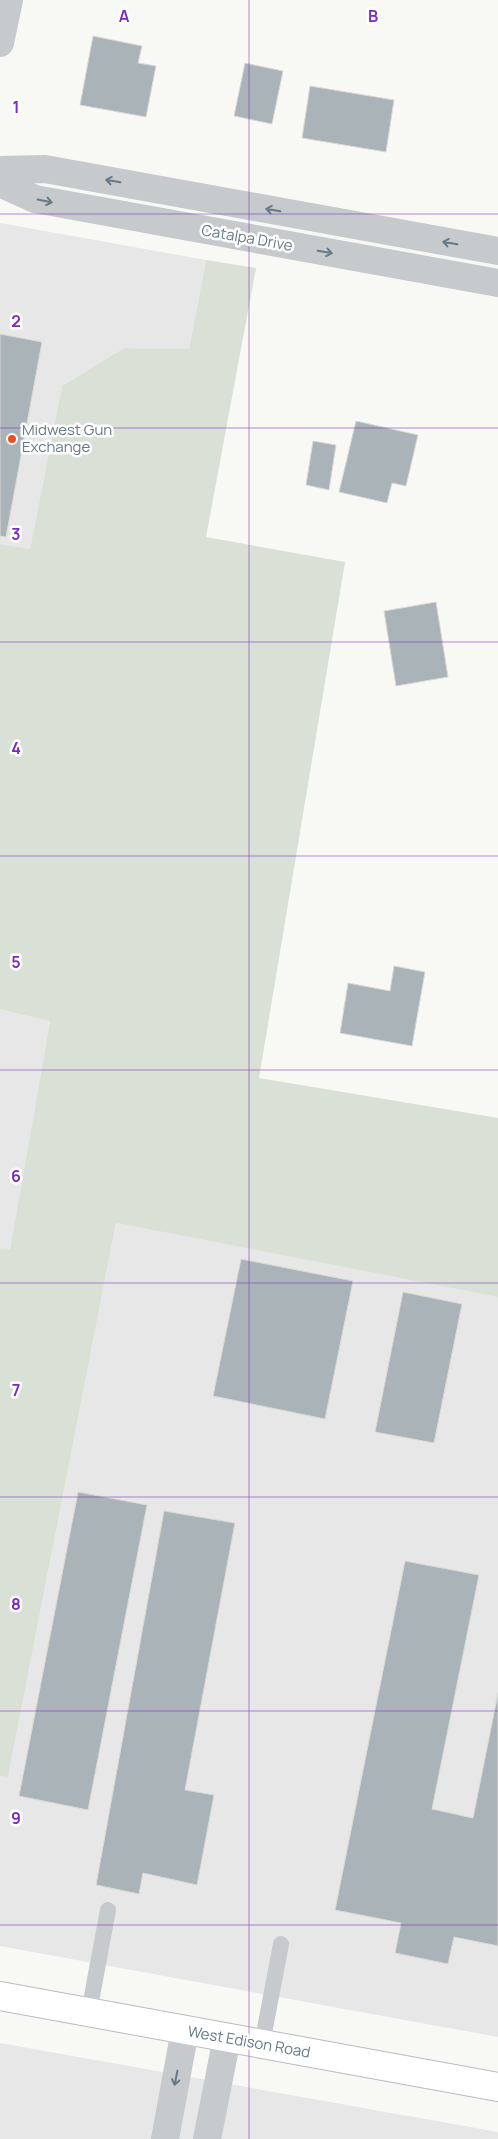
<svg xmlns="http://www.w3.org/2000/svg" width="498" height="2139" font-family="Manrope,sans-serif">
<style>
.built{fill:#e6e7e6}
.green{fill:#d9e0d6}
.building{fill:#aab3b8;stroke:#dadad7}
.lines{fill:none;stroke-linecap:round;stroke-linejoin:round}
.secondary-casing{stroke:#b6bcc0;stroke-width:30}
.service{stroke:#c6cacd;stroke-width:16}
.minor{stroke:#c6cacd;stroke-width:28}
.tertiary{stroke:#c6cacd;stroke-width:28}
.secondary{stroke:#fff;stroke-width:28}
.oneway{stroke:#667987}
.grid{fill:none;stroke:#7b2cbf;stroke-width:1;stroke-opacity:0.55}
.poi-dot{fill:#e95124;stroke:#fff;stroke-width:2}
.labels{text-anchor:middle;stroke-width:5;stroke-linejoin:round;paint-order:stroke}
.street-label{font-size:15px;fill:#667987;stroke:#fff}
.poi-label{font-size:15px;fill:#667987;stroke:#fff;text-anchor:start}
.grid-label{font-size:16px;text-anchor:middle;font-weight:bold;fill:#7b2cbf;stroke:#fff;stroke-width:5;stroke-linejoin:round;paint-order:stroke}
</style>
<rect width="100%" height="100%" fill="#f8f8f5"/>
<!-- built -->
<path class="built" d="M0,223L206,260L189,349L124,348L62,386L30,549L0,544Z
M0,1009L50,1020L10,1251L0,1249Z
M116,1223L498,1297V2037L0,1946V1776L8,1777Z
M0,2043L498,2132V2139H0Z"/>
<!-- green -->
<path class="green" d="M206,260L256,268L206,537L345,562L259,1078L498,1118V1297L116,1223L8,1777L0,1776V1249L10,1250L50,1021L0,1009V544L30,549L62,386L124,348L189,349Z"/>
<!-- building -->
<path class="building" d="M93,36L142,46L138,63L156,66L146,117L80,105Z
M245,63L283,71L272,124L234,116Z
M310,86L394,100L386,152L302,138Z
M0,334L42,342L6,537L0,536Z
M356,421L418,435L406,486L392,483L387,503L339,492Z
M313,441L336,445L329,490L306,485Z
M436,602L448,677L396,686L384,611Z
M394,966L425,972L412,1046L340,1033L348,983L390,991Z
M241,1259L353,1281L325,1419L213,1396Z
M403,1292L462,1304L434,1443L375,1432Z
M78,1492L147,1505L88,1810L19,1796Z
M164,1511L235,1523L185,1790L214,1795L197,1885L143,1873L139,1894L96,1885Z
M405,1561L479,1575L432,1809L473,1818L498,1693V1946L454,1937L448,1964L395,1953L401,1923L335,1910Z"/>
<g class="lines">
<defs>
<path id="secondary" d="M0,1996L498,2087"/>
</defs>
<!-- secondary casing -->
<use href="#secondary" class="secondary-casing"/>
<!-- service -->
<path class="service" d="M89,2012L108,1910
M262,2044L281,1944"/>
<!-- minor -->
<path class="minor" d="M0,43L9,0
M165,2139L185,2030
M207,2139L227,2038"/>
<!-- tertiary -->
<path class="tertiary" d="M0,170L45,169L498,251
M0,183L35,199L498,283"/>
<!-- secondary -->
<use href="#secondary" class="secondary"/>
</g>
<!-- one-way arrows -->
<defs><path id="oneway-shaft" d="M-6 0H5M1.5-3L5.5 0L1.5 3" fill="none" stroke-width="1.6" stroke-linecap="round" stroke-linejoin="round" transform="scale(1.25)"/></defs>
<g class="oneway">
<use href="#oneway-shaft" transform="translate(113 181) rotate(-170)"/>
<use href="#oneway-shaft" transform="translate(45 201) rotate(11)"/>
<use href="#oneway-shaft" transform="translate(273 210) rotate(-170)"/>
<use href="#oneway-shaft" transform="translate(450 243) rotate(-170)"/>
<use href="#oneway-shaft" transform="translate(325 252) rotate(10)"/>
<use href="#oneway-shaft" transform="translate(176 2078) rotate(101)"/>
</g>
<!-- grid -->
<path class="grid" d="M249,0V2139M0,214H498M0,428H498M0,642H498M0,856H498M0,1070H498M0,1283H498M0,1497H498M0,1711H498M0,1925H498"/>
<!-- markers -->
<circle class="poi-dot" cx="12" cy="439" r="5"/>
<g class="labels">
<!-- street labels -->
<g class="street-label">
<text transform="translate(247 238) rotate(10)" y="5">Catalpa Drive</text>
<text transform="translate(249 2042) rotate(10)" y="5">West Edison Road</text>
</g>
<!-- poi labels -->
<g class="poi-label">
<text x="22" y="435">Midwest Gun<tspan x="22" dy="17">Exchange</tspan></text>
</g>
</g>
<g class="grid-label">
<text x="124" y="22">A</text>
<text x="373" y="22">B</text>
<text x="16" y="113">1</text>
<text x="16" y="327">2</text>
<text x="16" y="540">3</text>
<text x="16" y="754">4</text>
<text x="16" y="968">5</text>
<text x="16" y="1182">6</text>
<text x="16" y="1396">7</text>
<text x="16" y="1610">8</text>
<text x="16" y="1824">9</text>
</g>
</svg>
